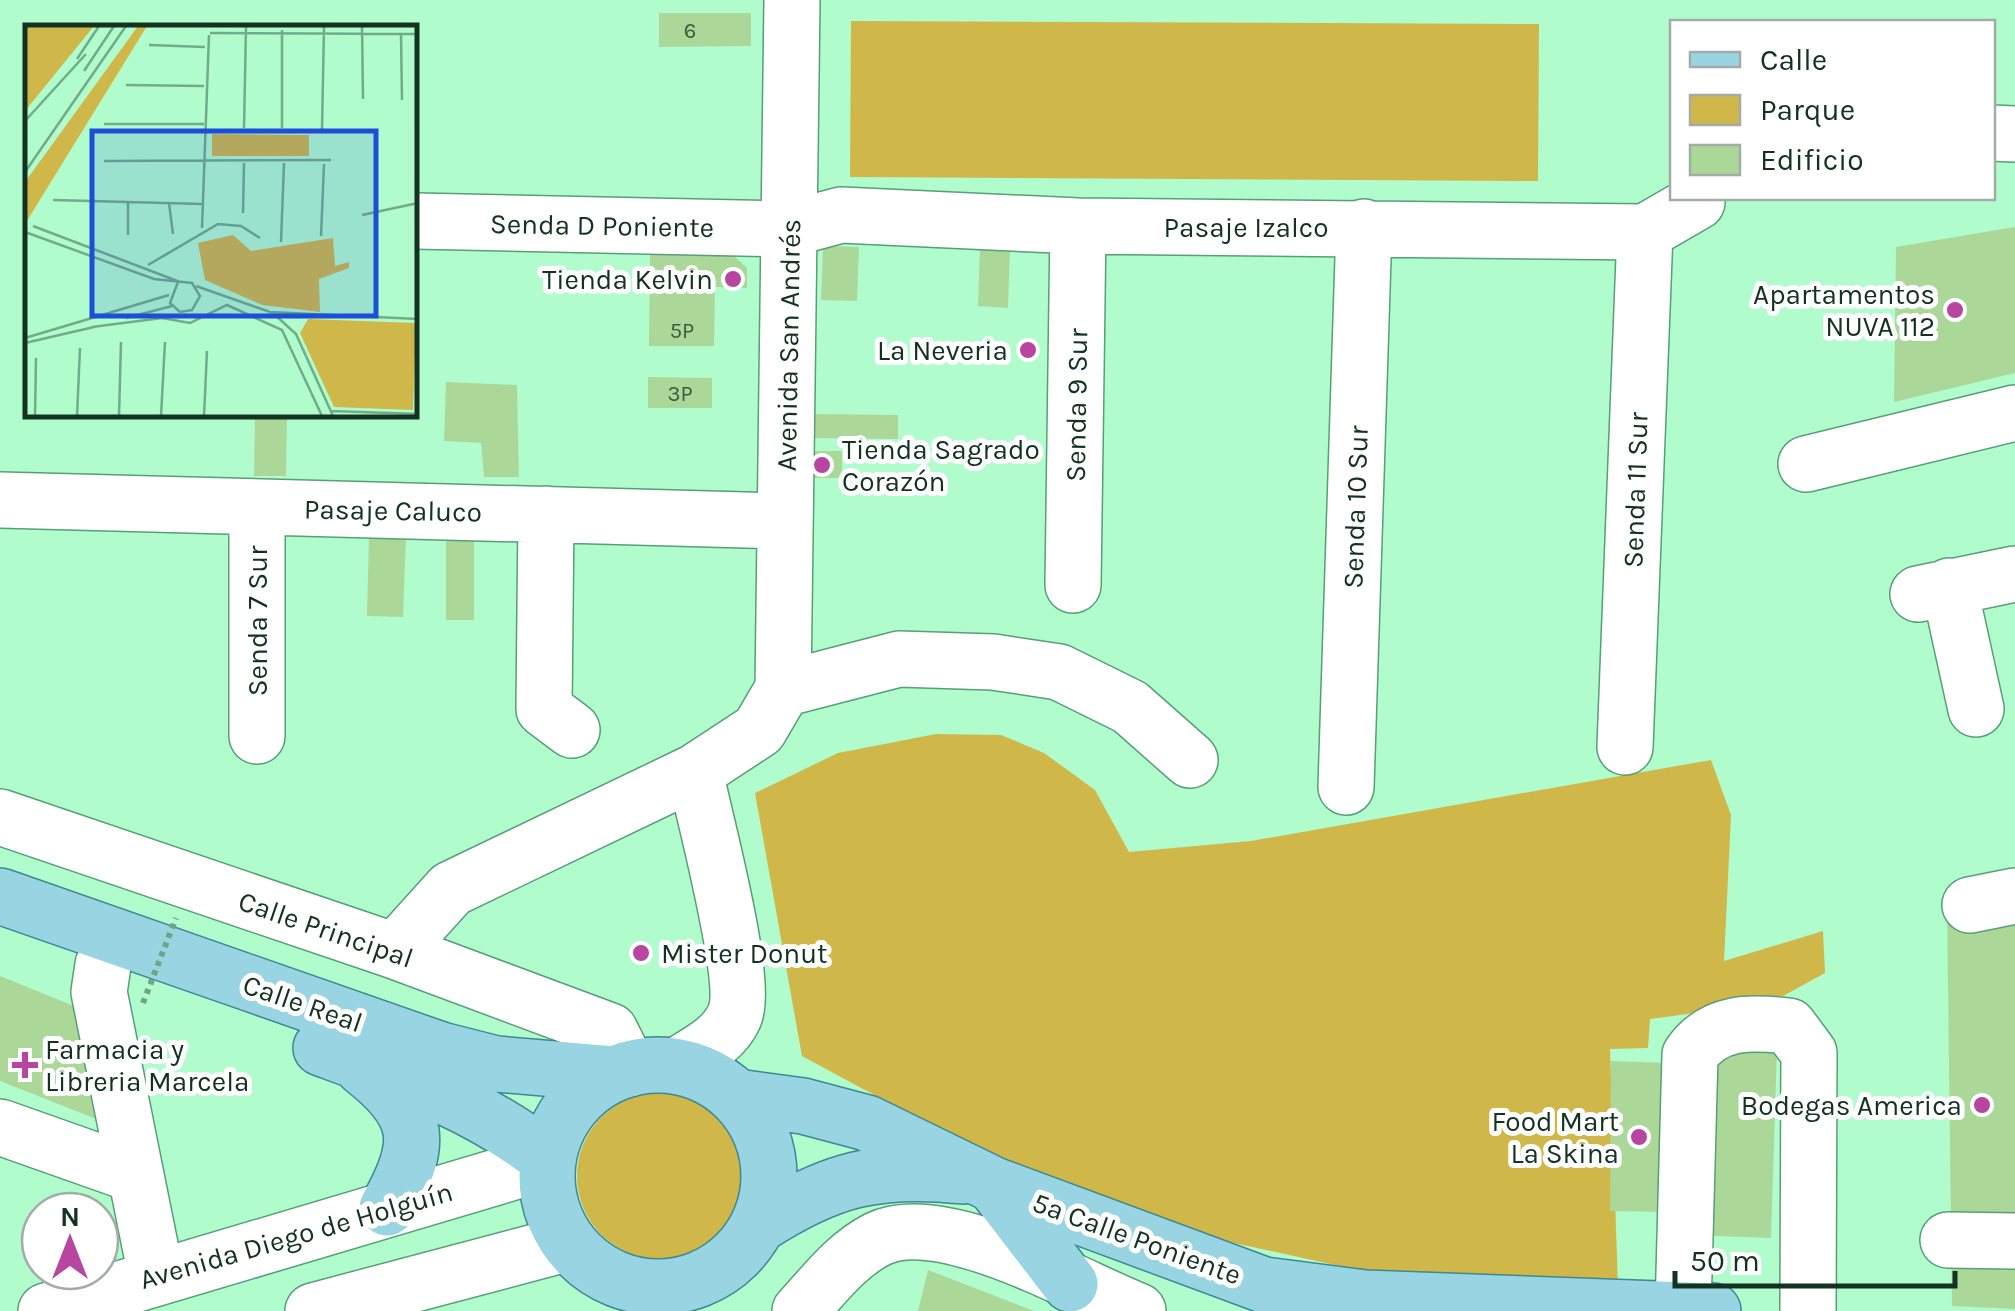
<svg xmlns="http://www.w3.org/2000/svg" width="2015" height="1311" font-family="Karla,sans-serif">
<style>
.green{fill:#cfb749}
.building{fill:#abd899}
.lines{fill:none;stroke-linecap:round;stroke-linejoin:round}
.minor-casing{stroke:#579f75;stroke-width:58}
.major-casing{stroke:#3e8892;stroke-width:58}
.minor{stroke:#fff;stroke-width:55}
.major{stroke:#99d4e3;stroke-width:55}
.path-bridge{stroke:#6ea684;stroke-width:6;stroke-dasharray:5 5;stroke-linecap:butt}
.poi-dot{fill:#b846a0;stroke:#fff;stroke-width:4}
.labels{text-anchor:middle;stroke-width:10;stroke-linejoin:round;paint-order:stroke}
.number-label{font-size:22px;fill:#395c3e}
.street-label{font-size:28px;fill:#133220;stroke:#fff}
.poi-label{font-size:28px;fill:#133220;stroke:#fff;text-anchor:end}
.inset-road{fill:none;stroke:#72ab88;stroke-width:2.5}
.view{fill:#1d4ed8;fill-opacity:0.15;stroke:#1d4ed8;stroke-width:5}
.inset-edge{fill:none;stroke:#133220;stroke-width:5}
</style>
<rect width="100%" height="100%" fill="#b1fccd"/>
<!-- green -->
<path class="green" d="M851,21L1539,24L1538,181L850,177Z
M936,734L1001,735L1044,753L1095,790L1129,852L1251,841L1711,760L1731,815L1724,961L1823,931L1825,973L1770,1003L1650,1019L1648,1048L1610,1049L1618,1288L1381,1275L1211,1238L1002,1164L802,1056L755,793L838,753Z
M577 1176a83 83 0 1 1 166 0a83 83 0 1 1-166 0Z"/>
<!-- building -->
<path class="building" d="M659,13H751V46L659,47Z
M2015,227V373L1894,402L1896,247Z
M823,246L859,247L857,301L821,300Z
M980,247H1010L1008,308L978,306Z
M650,253L734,256L747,268V288L715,287L714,346H649Z
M648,377L712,378V408H648Z
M446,382L517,385L519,477H484L481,443L444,441Z
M809,414L898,415V439L809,438Z
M255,415H287L286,476H254Z
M801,451H842V478H801Z
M369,535L406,536L403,617L367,616Z
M446,538H474V620H446Z
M2015,892V1309L1952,1306L1947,905Z
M0,976L84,1010L104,1122L0,1081Z
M1699,1047H1777L1771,1238L1692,1235Z
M1611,1061L1668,1063L1665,1212L1610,1211Z
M928,1270L1034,1311H918Z"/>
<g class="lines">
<defs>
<path id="minor" d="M1992,133L2015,134
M415,221L789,229L841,215L1078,226L1645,232L1697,202
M1806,464L2015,413
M0,500L785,521
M257,507V736
M546,514L544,709L572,730
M1073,585L1078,226
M1949,586L1976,709
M1918,594L2015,574
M783,689L792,0
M1625,747L1645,232
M1346,787L1364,227
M0,817L395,951L610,1031L629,1069
M1970,905L2015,896
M395,951L451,889L695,772L759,730L783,689L899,659L993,662L1059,672L1130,707L1190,760
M103,965L99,992L156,1275
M677,1066C698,1052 723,1041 734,1017C750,983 704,817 695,772
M0,1127L133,1174
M1948,1240L2015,1241
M1683,1310L1690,1055C1714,1020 1751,1022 1789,1026L1809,1053L1808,1311
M46,1311L547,1162
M313,1311L569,1243
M800,1311C824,1285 846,1255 878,1239C941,1208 1075,1286 1138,1311"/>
<path id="major" d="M0,896L441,1050L496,1064L614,1074
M321,1048C403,1078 478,1104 547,1158
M547 1176a111 111 0 1 1 222 0a111 111 0 1 1-222 0Z
M363,1068C422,1114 424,1144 387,1208
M737,1097L803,1106L867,1123L994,1185L1264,1285L1365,1298L1713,1311
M994,1185L1070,1284
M759,1225C830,1179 878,1167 963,1176"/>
</defs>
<!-- minor casing -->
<use href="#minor" class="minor-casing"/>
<!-- major casing -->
<use href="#major" class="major-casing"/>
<!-- minor -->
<use href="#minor" class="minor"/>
<!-- major -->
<use href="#major" class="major"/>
<!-- path-bridge -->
<path class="path-bridge" d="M143,1003L176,918"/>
</g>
<!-- markers -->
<g class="poi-dot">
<circle cx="733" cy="279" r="10"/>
<circle cx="1955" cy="310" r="10"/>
<circle cx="1028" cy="350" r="10"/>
<circle cx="822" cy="465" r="10"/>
<circle cx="641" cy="953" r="10"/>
<path d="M20 1050h10v10h10v10h-10v10h-10v-10h-10v-10h10z"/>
<circle cx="1982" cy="1105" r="10"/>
<circle cx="1639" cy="1137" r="10"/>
</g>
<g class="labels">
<!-- number labels -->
<g class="number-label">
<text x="690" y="38">6</text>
<text x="682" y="338">5P</text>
<text x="680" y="401">3P</text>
</g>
<!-- street labels -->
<g class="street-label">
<text transform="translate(602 225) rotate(1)" y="10">Senda D Poniente</text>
<text x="1246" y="237">Pasaje Izalco</text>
<text transform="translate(788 345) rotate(-89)" y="10">Avenida San Andrés</text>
<text transform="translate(1076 405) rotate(-89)" y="10">Senda 9 Sur</text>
<text transform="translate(1635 490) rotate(-88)" y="10">Senda 11 Sur</text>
<text transform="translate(1355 507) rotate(-88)" y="10">Senda 10 Sur</text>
<text transform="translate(393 510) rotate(1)" y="10">Pasaje Caluco</text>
<text transform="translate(257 621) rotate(-90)" y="10">Senda 7 Sur</text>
<text transform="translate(326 929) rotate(19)" y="10">Calle Principal</text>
<text transform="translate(303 1003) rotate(19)" y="10">Calle Real</text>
<text transform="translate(296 1235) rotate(-16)" y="10">Avenida Diego de Holguín</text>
<text transform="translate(1137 1238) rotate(20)" y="10">5a Calle Poniente</text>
</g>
<!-- poi labels -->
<g class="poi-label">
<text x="713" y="289">Tienda Kelvin</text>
<text x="1935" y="304">Apartamentos<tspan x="1935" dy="32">NUVA 112</tspan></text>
<text x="1008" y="360">La Neveria</text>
<text x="842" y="459" text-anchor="start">Tienda Sagrado<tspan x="842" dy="32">Corazón</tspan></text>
<text x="661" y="963" text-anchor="start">Mister Donut</text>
<text x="45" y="1059" text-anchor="start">Farmacia y<tspan x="45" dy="32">Libreria Marcela</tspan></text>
<text x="1962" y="1115">Bodegas America</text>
<text x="1619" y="1131">Food Mart<tspan x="1619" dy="32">La Skina</tspan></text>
</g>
</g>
<!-- overview -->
<g transform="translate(25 25)">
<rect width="392" height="392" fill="#b1fccd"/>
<path d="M0,1H69L0,86L1,30ZM113,1H122L0,199V157ZM187,109L284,110V131H187ZM208,210L226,226L308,213L310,241L324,237V243L294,254L295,287L237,280L180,255L173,218ZM283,294L391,298L388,385L309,382L275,308Z" fill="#cfb749"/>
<path class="inset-road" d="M337,1L338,74M257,5V103M185,8L393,9M376,9L377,75M124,20L180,22M52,34L74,1M59,46L89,1M101,60L179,61M0,96L61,29M79,99H179M219,103L221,1M297,105L299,1M79,136L306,135M0,147L101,1M28,175L177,179M103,177V210M144,178L148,209M218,188L219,138M337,190L393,178M8,201L155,257M177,203L184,10M0,207L129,254L167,258L175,271L167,285L155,287L145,278L153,257M296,211L299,139M256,217L259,138M123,240L193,199L216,201L235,213M171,261L245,287L393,294M249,289L271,309L308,391M101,293L147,281M67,302L137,293L165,298L202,280L257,305L297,391M0,313L144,270M0,318L69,302M306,386L393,389M10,391L11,333M52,391L55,323M94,391L96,317M136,391L140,317M179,391L182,326"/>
<path class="view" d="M67,106H351V291H67Z"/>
<rect width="392" height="392" class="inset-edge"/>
</g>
<!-- legend -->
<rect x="1670" y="20" width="325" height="180" fill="#ffffff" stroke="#a1ada6" stroke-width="2.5"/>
<rect x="1690" y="52" width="50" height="15" fill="#99d4e3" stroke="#a1ada6" stroke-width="2.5"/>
<text x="1760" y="70" font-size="30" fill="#133220">Calle</text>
<rect x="1690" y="95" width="50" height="30" fill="#cfb749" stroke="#a1ada6" stroke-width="2.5"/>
<text x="1760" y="120" font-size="30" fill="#133220">Parque</text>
<rect x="1690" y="145" width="50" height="30" fill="#abd899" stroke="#a1ada6" stroke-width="2.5"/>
<text x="1760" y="170" font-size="30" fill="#133220">Edificio</text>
<!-- north arrow -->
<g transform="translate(70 1241)"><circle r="48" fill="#ffffff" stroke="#a1ada6" stroke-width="2.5"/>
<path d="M0-8L18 38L0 25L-18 38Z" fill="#b846a0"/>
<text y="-15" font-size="28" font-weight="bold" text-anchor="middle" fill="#133220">N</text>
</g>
<!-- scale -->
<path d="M1675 1271v15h280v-15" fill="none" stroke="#133220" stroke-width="5"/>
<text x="1690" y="1271" font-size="30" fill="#133220" stroke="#ffffff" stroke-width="8" paint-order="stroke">50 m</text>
</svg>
